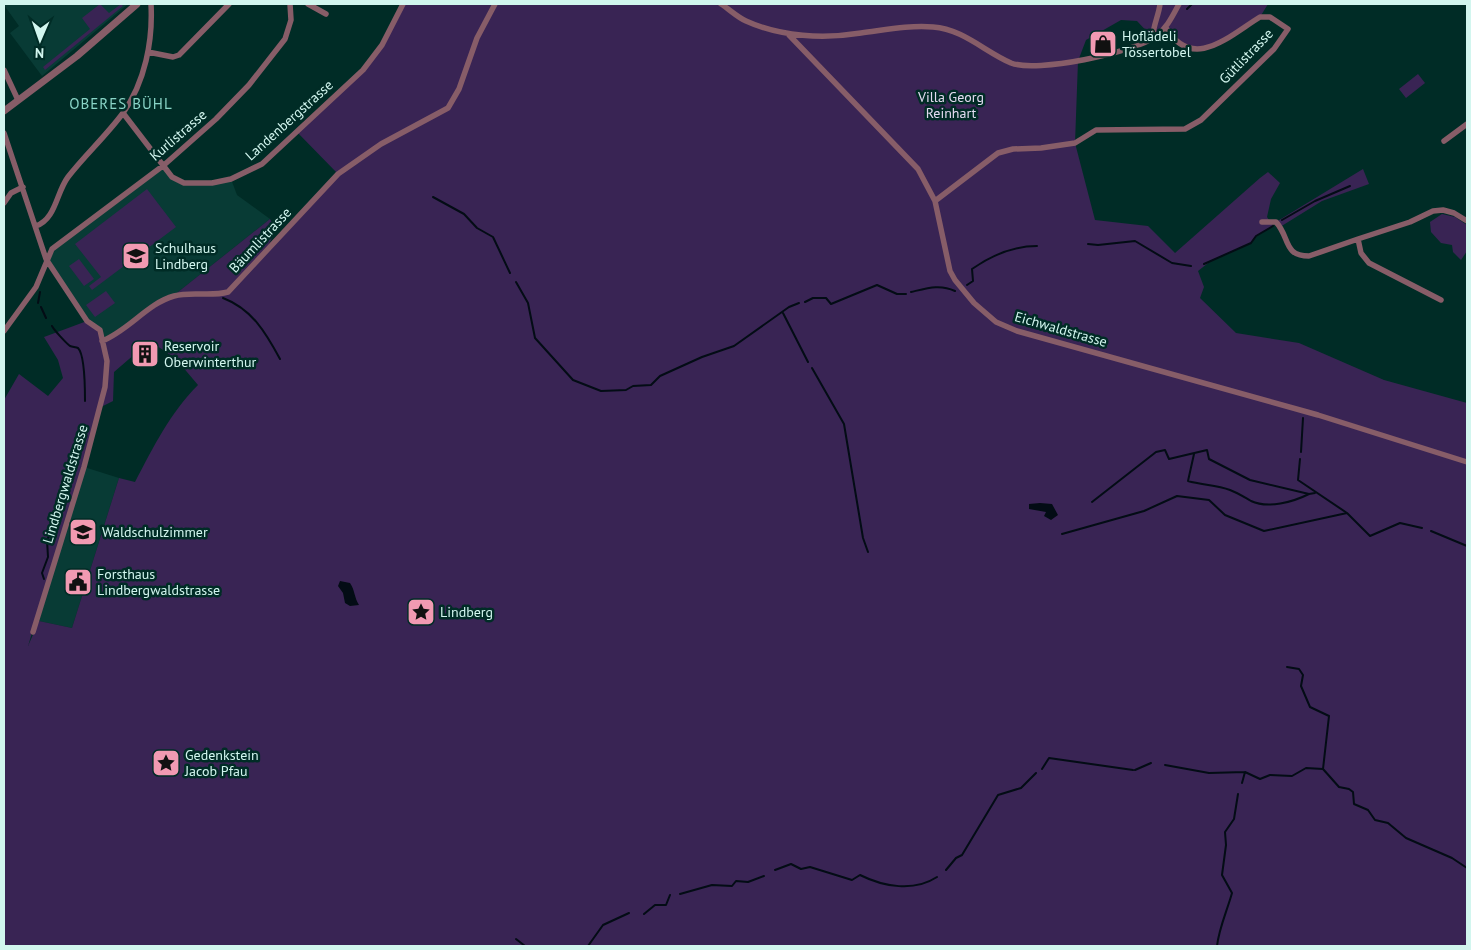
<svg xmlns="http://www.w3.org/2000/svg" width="1471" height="950" font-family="'PT Sans',sans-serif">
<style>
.built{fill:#083b35}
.green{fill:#392454;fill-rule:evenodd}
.water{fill:#030c15}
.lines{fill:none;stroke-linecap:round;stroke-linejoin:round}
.stream{stroke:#030c15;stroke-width:2}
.minor{stroke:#875d68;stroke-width:5.5}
.tertiary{stroke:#875d68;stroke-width:7}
.labels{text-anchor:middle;stroke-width:5;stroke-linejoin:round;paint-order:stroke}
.poi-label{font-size:14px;fill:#d2f6ef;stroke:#002c26;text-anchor:start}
.street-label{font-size:14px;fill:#d2f6ef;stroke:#002c26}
.park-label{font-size:14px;fill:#e3dbf1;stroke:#002c26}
.neighbourhood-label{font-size:15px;letter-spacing:1px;fill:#89d5c7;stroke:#002c26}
</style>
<rect width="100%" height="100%" fill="#002c26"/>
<!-- built -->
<path class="built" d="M7,4H128L42,76L10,33L19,26L4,5Z
M164,165L172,177L184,183L231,179L237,195L270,219L173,296L102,341L46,259L52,249Z
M84,467L119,478L72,628L39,621Z"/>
<!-- green -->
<path class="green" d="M100,4L109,13L121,4L123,6L45,70L43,67L90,29L82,18Z
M403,4H1268L1260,17L1209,49L1180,45L1166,28L1153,38L1137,21L1121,20L1086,40L1078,61L1075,143L1095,220L1148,226L1175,253L1260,178L1268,172L1280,183L1271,199L1267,217L1273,226L1256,236L1251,243L1212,260L1198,271L1204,287L1200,298L1236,333L1299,343L1384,380L1467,403V946H4V400L19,374L48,396L63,378L58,360L44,337L87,321L100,330L102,341L173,296L270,219L276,230L269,244L338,174L297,132L363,70L382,45ZM150,341L176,359L198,385C170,413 154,446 135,482L119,478L72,628L39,621L28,646L101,407L113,401L114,372Z
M1418,74L1425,83L1406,98L1399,89Z
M1363,169L1369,184L1322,201L1280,227L1276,222Z
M147,189L176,227L92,290L89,286L101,277L75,244Z
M1442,214L1455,217L1467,225V251L1461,260L1453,252L1452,245L1441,243L1431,232L1430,222Z
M79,259L94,279L84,286L69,266Z
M106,291L115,303L95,317L86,305Z"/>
<!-- water -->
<path class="water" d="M1040,503L1052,504L1058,515L1051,520L1044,516L1046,512L1029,509V504Z
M340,581L350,583C355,590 354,597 359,605L350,606L345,603L343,593L338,586Z"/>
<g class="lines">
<!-- stream -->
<path class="stream" d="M1187,9L1192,4
M433,197L464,214L477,228L493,237L510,273
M1282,220L1315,201L1350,186
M1088,244L1098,245L1135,241L1172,263L1191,266
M1204,264L1251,243L1256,236L1273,226
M516,282L528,303L535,338L573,380L601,391L626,390L633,386L651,385L660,376L702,357L734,346L789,307L799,303
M967,285L973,281L972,269C992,255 1012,246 1037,246
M911,292C928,288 940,284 955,291
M223,298C252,309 266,333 280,359
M805,302L813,298H826L831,304L877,285L897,294H906
M38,303L40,292
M41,307L46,318
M783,313L808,362
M52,326C54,330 66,343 70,346C73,347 76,347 78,348C85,355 85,390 85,401
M812,368L844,424L863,538L868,552
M1301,452L1303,418
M1194,454L1188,481C1202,485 1217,485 1230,490C1238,493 1244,497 1251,501C1268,509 1293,502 1309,494
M1300,459L1298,480L1347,513L1370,536L1400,523L1422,528
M1092,502L1156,452L1165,450L1169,459L1207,450L1209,459L1250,480L1309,494L1315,493
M1431,531L1467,546
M1062,534L1144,511L1177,496L1209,500L1225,515L1264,531L1347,513
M44,579L42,573L48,557L47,540L55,525L62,495
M1287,667L1299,669L1303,675L1301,686L1310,707L1329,716L1323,769
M1165,765L1209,773L1245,772L1260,779L1270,775L1292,776L1306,768L1323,769L1339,787L1349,789L1353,792L1354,804L1368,810L1375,820L1388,823L1406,838L1452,858L1467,868
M1042,769L1049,758L1133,770
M1135,770L1151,763
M1242,783L1245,772
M775,870L791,864L801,869L810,867L852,880L860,875C884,887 914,892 937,877
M946,870L956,858L962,855L998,795L1021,788L1036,773
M680,894L712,885L732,886L736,881L748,882L764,876
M644,914L655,905H666L670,895
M516,939L525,946
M588,946L603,925L629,913
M1217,946C1219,928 1227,911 1232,893L1222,875L1226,845L1225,832L1234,819L1238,794"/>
<!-- minor -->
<path class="minor" d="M308,4L326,14
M721,4C729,9 737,17 746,21C781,37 824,39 861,33C885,30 909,25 933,27C963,29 985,52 1011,63C1037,73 1132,53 1155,37C1167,28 1172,17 1179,4
M789,35L918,169L935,201L950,271L955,280L974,303L996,322L1017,331L1318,415L1467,462
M1153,38C1152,28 1159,15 1160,4
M148,52L173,57L179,55L229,4
M4,70L18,100
M123,113L172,177L184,183H212L231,179L262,164L363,70L382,45L403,4
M4,133L46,259L87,321L100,330L107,361L105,387L84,467L33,632
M1444,141L1467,124
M935,201L998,153L1013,149L1041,148L1075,143L1096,130L1185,129L1201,120L1274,49L1288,29L1270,17H1260C1229,36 1193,72 1166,28
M4,203L11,193L23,187
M1262,222H1276C1290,237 1283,256 1309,256L1358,239
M36,226C56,219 56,193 68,177C85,155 106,136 123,113C145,82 153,41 151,4
M1441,300L1369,263L1361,253L1358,239L1410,222L1433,211L1443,210L1454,213L1467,221
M4,331L36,287L52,249L164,165L216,119L249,85L285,39L291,20L290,4
M102,341C128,331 148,303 174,296C192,291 210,297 228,292L338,174L381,144L448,108L459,89L477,38L495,4"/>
<!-- tertiary -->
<path class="tertiary" d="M4,111L77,56L137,4"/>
</g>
<!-- icons -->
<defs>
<symbol id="shop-square" viewBox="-11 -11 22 22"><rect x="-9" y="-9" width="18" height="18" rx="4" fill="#f19ab2" stroke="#002c26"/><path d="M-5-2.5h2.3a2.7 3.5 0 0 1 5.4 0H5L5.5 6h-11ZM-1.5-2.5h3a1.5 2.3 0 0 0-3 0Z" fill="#111"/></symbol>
<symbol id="school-square" viewBox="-11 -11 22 22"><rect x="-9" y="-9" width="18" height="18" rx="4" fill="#f19ab2" stroke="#002c26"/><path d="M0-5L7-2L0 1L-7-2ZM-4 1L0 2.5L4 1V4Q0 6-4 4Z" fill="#111"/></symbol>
<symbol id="building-square" viewBox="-11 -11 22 22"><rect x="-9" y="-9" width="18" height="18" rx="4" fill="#f19ab2" stroke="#002c26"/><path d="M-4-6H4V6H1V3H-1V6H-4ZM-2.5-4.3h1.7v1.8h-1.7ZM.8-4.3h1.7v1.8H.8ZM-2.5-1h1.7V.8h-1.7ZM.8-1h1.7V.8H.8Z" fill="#111"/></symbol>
<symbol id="civic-square" viewBox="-11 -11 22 22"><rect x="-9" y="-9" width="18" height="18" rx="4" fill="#f19ab2" stroke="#002c26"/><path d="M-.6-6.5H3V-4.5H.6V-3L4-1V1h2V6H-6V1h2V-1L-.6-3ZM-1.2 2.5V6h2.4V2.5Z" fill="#111"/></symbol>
<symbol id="sight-square" viewBox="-11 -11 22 22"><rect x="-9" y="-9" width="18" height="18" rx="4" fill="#f19ab2" stroke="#002c26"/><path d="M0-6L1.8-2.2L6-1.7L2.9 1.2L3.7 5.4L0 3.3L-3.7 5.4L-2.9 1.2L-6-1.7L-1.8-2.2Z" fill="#111"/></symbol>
</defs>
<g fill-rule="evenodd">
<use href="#shop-square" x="1087" y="28" width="32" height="32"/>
<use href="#school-square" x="120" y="240" width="32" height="32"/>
<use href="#building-square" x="129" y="338" width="32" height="32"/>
<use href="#school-square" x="67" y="516" width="32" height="32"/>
<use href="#civic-square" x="62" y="566" width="32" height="32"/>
<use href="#sight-square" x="405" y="596" width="32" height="32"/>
<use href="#sight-square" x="150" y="747" width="32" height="32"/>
</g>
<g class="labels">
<!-- poi labels -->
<g class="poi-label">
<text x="1122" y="41">Hoflädeli<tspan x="1122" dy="16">Tössertobel</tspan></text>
<text x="155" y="253">Schulhaus<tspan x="155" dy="16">Lindberg</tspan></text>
<text x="164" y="351">Reservoir<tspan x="164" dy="16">Oberwinterthur</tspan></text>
<text x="102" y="537">Waldschulzimmer</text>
<text x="97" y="579">Forsthaus<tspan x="97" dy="16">Lindbergwaldstrasse</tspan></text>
<text x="440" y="617">Lindberg</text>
<text x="185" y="760">Gedenkstein<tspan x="185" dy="16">Jacob Pfau</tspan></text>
</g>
<!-- street labels -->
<g class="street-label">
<text transform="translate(1246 56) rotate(-46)" y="5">Gütlistrasse</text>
<text transform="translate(289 120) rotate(-42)" y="5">Landenbergstrasse</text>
<text transform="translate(178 135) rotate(-41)" y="5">Kurlistrasse</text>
<text transform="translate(260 240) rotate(-47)" y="5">Bäumlistrasse</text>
<text transform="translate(1061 329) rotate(16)" y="5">Eichwaldstrasse</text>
<text transform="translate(65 484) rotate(-73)" y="5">Lindbergwaldstrasse</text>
</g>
<!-- park labels -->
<g class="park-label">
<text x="951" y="102">Villa Georg<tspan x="951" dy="16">Reinhart</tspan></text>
</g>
<!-- neighbourhood labels -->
<g class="neighbourhood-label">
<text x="121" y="109">OBERES BÜHL</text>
</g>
</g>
<!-- border -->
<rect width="1471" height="950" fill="none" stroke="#d2f6ef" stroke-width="10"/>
<!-- north arrow -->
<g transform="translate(40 40) rotate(182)" stroke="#002c26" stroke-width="4" paint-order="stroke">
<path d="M0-4L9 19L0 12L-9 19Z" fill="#d2f6ef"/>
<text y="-8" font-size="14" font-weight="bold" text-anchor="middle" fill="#d2f6ef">N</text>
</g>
</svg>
